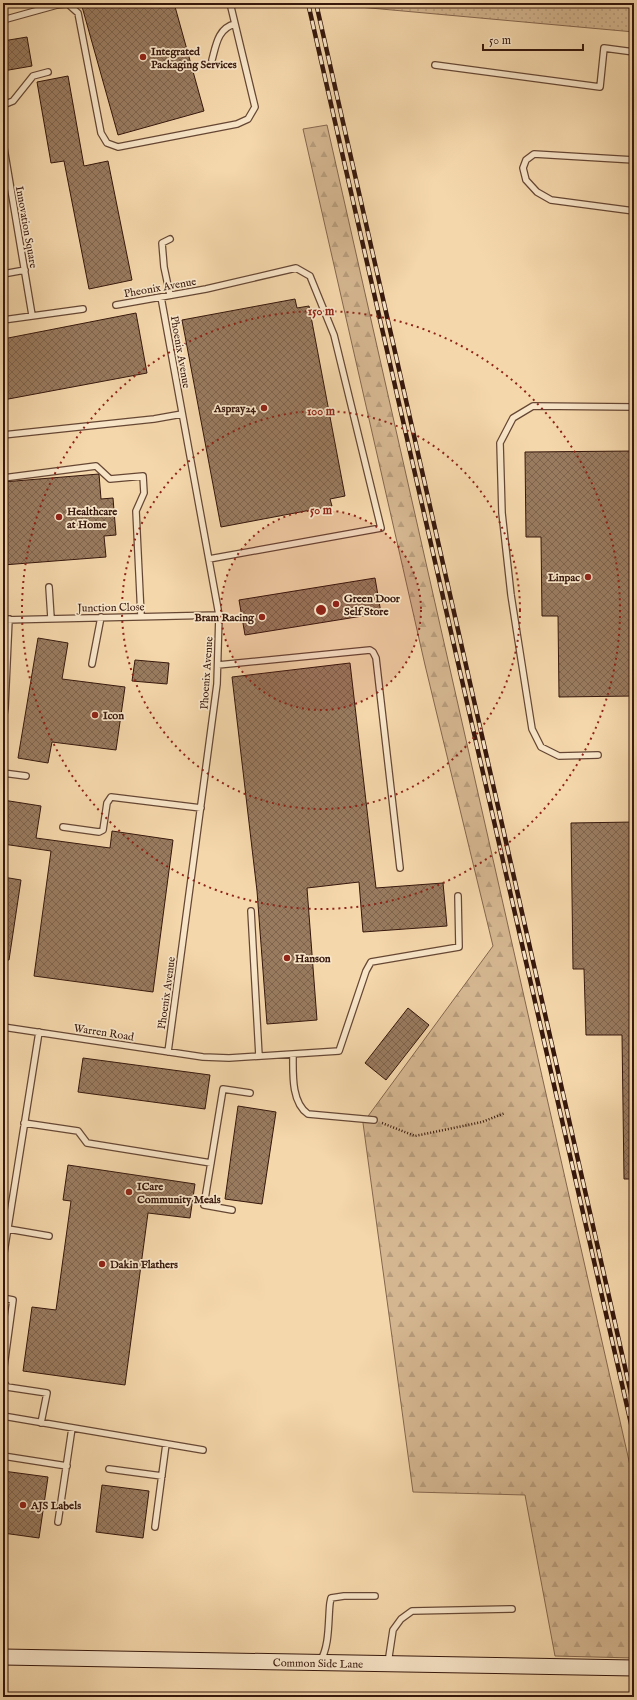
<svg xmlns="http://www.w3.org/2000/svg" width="637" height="1700" font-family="'IM FELL English',serif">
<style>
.forest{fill:url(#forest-firs);stroke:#85664e}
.park{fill:url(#park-dots);stroke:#85664e}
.building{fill:url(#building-cross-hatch);stroke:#36170c}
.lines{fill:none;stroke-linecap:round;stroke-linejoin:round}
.service-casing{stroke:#664734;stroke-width:8}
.secondary-casing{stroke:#36170c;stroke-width:17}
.path{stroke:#36170c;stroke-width:2.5;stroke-dasharray:1 2;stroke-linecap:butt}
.service{stroke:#f8e5c8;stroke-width:5.5}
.secondary{stroke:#f8e5c8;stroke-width:15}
.rail-casing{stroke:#36170c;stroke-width:4.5}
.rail{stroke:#f8e5c8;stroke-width:3;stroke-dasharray:9;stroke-linecap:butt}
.ring{fill:none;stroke:#8f2418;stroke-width:2;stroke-dasharray:2 4}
.poi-dot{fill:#8f2418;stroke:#f8e5c8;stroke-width:1.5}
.labels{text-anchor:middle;stroke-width:3.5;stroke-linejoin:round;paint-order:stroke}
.poi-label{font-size:11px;font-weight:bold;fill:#36170c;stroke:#f8e5c8;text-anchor:start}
.street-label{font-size:11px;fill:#36170c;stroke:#f8e5c8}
.centre{fill:#8f2418;stroke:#f8e5c8;stroke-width:2}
.ring-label{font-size:12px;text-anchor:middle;font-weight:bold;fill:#8f2418;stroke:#f8e5c8;stroke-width:3.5;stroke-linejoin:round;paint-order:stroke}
</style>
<defs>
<pattern id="forest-firs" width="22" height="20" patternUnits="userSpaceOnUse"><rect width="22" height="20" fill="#d4b690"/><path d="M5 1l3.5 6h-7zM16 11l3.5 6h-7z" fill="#b79c7b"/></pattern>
<pattern id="park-dots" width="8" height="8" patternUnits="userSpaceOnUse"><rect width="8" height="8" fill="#d4b690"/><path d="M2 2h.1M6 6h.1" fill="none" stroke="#b79c7b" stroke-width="1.8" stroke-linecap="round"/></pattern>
<pattern id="building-cross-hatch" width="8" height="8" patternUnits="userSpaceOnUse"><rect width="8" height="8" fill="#997b5f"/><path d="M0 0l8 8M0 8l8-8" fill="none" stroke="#7e644d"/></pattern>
</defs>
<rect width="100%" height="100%" fill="#f4d7ab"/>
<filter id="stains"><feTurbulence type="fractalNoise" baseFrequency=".005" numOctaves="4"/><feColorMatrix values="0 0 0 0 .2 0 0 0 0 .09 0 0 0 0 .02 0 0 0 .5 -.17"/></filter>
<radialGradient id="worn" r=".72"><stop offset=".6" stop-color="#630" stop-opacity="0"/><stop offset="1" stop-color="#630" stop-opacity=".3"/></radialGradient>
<!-- forest -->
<path class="forest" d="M327,125L634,1483V1658L555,1656L525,1495L413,1492L363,1123L493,946L425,665L303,129Z"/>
<!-- park -->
<path class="park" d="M336,3H634V32L337,5Z"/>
<!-- building -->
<path class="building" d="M81,3H174L204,111L118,135Z
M27,37L32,66L3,71V41Z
M68,76L84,166L108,161L132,280L89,289L64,161L51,163L37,82Z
M295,299L297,308L309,306L345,496L330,499L332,506L221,527L182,320Z
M136,313L147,373L3,400V339Z
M634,451V696L559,697L558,616H542L541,537H526L525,452Z
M99,474L101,499L113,498L116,535L104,536L106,557L3,565V482Z
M375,578L381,613L245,635L239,600Z
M38,638L68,643L62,679L125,687L116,750L52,742L48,763L18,758Z
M135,660L169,663L167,684L132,681Z
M350,663L376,888L443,883L447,926L363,932L359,882L307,888L317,1020L267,1024L257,891L232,677Z
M3,800L41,806L36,838L110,848L112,831L173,840L153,992L34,976L51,851L3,844Z
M634,822V1179H624L622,1035H586L584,969H573L571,823Z
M3,877L21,880L9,960H3Z
M408,1008L429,1025L386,1080L365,1063Z
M83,1058L210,1075L205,1109L78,1092Z
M238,1106L276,1112L262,1204L225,1199Z
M68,1165L195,1184L190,1218L148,1213L125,1385L23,1371L32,1307L56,1310L71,1201L63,1200Z
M3,1471L48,1477L39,1538L3,1533Z
M102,1485L149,1491L143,1538L96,1532Z"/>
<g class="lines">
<defs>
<path id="service" d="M3,20L57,5L68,4L78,13L101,133L107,143L118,147L237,124L248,119L255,107L230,3
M212,60C216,45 218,28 235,24
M435,65L600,87L604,48L634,52
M3,105L13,101L33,76L48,72
M3,142L32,315
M634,160L534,154L526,160L523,168L526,180L537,192L551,200L634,211
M170,239L162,243L164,267L170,295
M3,274L25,270
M161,297L219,615L217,684L168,1052
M116,305L206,289L296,268L310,276L334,335L381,528L209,559
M3,320L83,309
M3,435L154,419L182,414
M3,478L96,466L110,479L143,476L144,493L136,511L141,616
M49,587L51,618
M3,620L219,615
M92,664L101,617
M218,665L370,650L373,652L376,658L400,868
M3,721L5,708L9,619
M598,755L559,756L541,747L532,729L511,595L502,513L500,443L513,418L533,406L634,407
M3,773L26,776
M63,827L99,832L103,830L107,803L111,797L201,808
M251,911L259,1056
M3,1027L203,1057L229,1058L339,1051L366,971L371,962L459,947L458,896
M293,1054C293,1073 291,1102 308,1114L374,1120
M24,1123L78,1131L87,1143L211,1163
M232,1210L204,1205L223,1089L250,1093
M8,1229L49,1236
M3,1259L39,1032
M3,1298L13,1300L3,1374
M3,1381L7,1387L47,1393L41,1423
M3,1416L203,1450
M3,1456L67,1466
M109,1469L162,1476
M58,1522L72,1428
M155,1527L166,1444
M320,1661C330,1647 328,1619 330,1603L331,1598L344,1596H375
M388,1663L393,1630L401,1619L412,1611L512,1609"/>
<path id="secondary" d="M3,1657L634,1668"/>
</defs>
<!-- service casing -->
<use href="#service" class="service-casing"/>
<!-- secondary casing -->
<use href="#secondary" class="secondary-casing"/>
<!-- path -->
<path class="path" d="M382,1123L415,1136L482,1122L505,1113"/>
<!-- service -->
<use href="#service" class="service"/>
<!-- secondary -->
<use href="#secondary" class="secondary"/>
<defs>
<path id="rail" d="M308,3L634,1437
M316,3L634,1407"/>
</defs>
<!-- rail casing -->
<use href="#rail" class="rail-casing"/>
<!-- rail -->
<use href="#rail" class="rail"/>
</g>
<!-- distance rings -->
<circle cx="321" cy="610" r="100" fill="#8f2418" fill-opacity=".12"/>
<g class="ring">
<circle cx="321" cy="610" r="100"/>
<circle cx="321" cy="610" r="199"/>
<circle cx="321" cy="610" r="299"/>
</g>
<!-- markers -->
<g class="poi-dot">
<circle cx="143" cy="57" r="4"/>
<circle cx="264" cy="408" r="4"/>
<circle cx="59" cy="517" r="4"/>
<circle cx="588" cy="577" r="4"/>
<circle cx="336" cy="604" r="4"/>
<circle cx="262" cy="617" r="4"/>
<circle cx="95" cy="715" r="4"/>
<circle cx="287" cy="958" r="4"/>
<circle cx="129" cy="1192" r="4"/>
<circle cx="102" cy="1264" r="4"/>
<circle cx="23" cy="1505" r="4"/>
</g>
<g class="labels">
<!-- poi labels -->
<g class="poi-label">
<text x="151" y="55">Integrated<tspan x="151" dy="13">Packaging Services</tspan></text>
<text x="256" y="412" text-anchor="end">Aspray24</text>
<text x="67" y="515">Healthcare<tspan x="67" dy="13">at Home</tspan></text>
<text x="580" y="581" text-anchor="end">Linpac</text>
<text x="344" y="602">Green Door<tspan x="344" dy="13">Self Store</tspan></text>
<text x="254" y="621" text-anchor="end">Bram Racing</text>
<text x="103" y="719">Icon</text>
<text x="295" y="962">Hanson</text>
<text x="137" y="1190">ICare<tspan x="137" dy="13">Community Meals</tspan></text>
<text x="110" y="1268">Dakin Flathers</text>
<text x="31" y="1509">AJS Labels</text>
</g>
<!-- street labels -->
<g class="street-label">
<text transform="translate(27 227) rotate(80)" y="4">Innovation Square</text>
<text transform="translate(160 287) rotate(-10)" y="4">Pheonix Avenue</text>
<text transform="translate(181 352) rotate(80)" y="4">Phoenix Avenue</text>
<text transform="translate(111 607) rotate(-1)" y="4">Junction Close</text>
<text transform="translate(206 673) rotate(-86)" y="4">Phoenix Avenue</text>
<text transform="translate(166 993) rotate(-82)" y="4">Phoenix Avenue</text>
<text transform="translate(104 1032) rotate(9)" y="4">Warren Road</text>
<text transform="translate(318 1663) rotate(1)" y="4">Common Side Lane</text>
</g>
</g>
<circle cx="321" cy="610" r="6" class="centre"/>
<g class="ring-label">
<text x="321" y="315">150 m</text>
<text x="321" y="415">100 m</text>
<text x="321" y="514">50 m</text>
</g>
<!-- margin -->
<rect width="637" height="1700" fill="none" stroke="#f4d7ab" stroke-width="16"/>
<rect x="4" y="4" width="629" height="1692" fill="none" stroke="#36170c" stroke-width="2"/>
<rect x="8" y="8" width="621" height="1684" fill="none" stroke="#36170c"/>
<!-- scale -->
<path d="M483 44v6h100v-6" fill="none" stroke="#36170c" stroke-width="2"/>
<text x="489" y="44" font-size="12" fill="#36170c" stroke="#f8e5c8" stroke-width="3" paint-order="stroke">50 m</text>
<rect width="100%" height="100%" filter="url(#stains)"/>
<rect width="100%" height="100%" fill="url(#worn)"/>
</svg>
